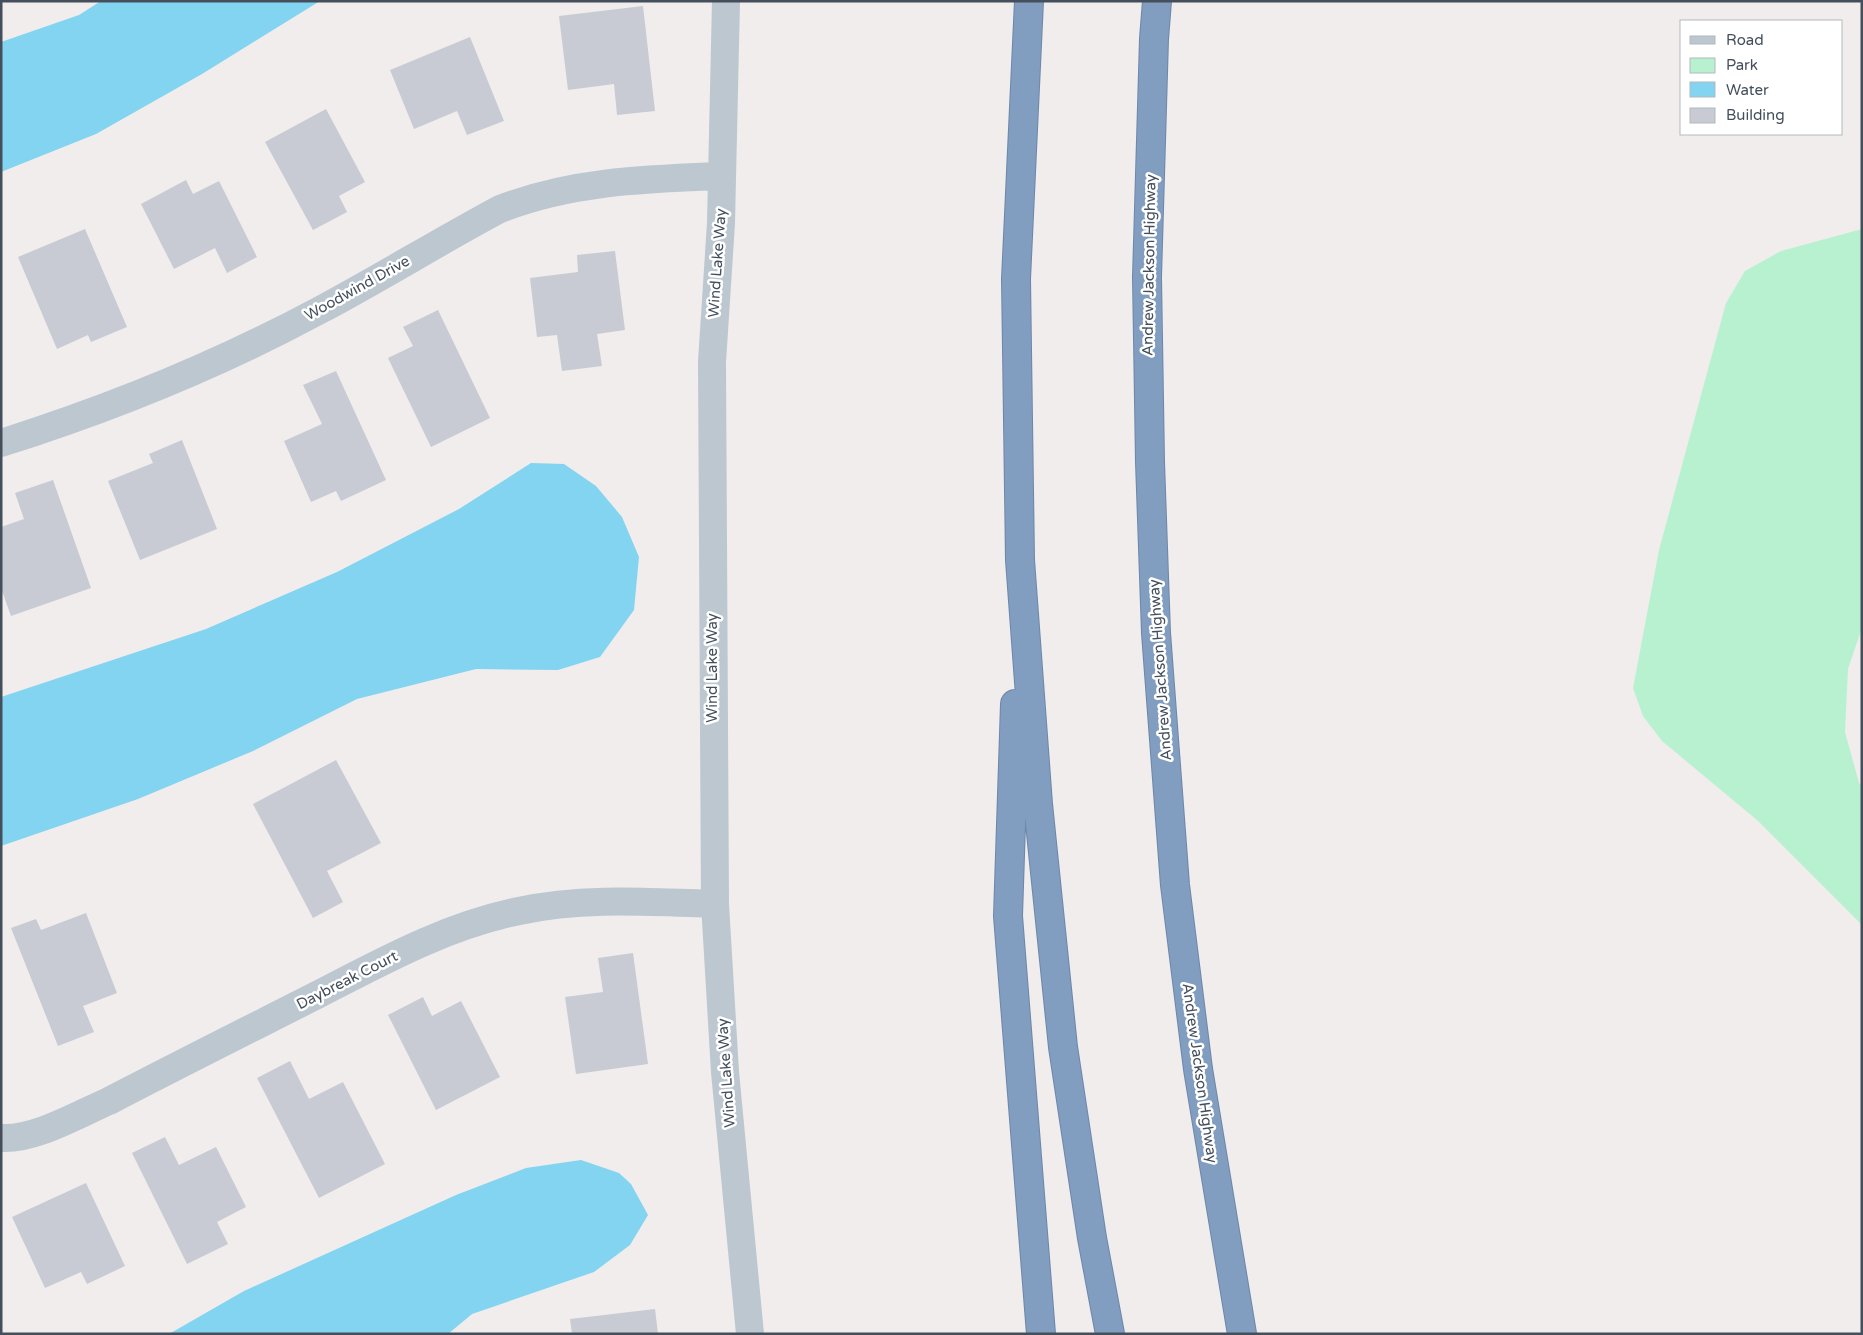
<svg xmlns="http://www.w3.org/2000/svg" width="1863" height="1335" font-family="'Varela Round',sans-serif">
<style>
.green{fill:#b8f1d0}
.water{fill:#82d4f0}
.building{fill:#c8cbd3}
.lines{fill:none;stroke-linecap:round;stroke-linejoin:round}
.highway-casing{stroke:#6d87ab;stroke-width:30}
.minor{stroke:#bcc7d0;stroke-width:28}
.highway{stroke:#819dbf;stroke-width:28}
.labels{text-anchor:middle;stroke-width:5;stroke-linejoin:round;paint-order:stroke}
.street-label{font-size:15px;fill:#444f5b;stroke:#fff}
</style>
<rect width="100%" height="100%" fill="#f0edec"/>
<!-- green -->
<path class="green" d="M1862,229V628L1848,669L1845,732L1859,783L1862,786V925L1757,820L1662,741L1643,716L1633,688L1659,550L1726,303L1745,271L1781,251Z"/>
<!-- water -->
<path class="water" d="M101,1H320L202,74L96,134L1,172V42L79,15Z
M531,463L564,464L596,486L622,517L639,557L634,610L600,657L558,670L476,669L357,699L253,751L138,799L1,846V697L206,629L337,572L459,509Z
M581,1160L619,1173L631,1184L648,1215L630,1245L594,1272L472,1314L448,1334H169L244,1291L456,1195L526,1168Z"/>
<!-- building -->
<path class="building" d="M643,6L655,111L617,115L614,84L568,90L559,16Z
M470,37L504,121L467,135L457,111L414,129L390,70Z
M326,109L365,182L339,196L347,212L313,230L265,142Z
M186,180L193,194L219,181L257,257L227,273L215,248L174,269L141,204Z
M85,229L127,327L91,342L88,335L57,349L18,257Z
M615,251L625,330L597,334L602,366L562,371L557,335L537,337L530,278L578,272L577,255Z
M438,310L490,418L431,447L388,358L413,346L403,327Z
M336,371L386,480L341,501L336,491L311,502L284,441L322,424L303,385Z
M182,440L217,529L140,560L108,481L153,463L149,454Z
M53,480L91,588L11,616L1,588V527L24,519L15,493Z
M336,760L381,843L327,871L343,902L313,918L253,804Z
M86,913L117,993L83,1006L94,1032L58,1046L11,928L36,919L41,930Z
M633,953L648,1064L576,1074L565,997L603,992L598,958Z
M423,997L432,1016L461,1001L500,1077L436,1110L388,1015Z
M290,1061L309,1099L343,1082L385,1164L319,1198L257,1078Z
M165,1137L179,1165L216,1147L246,1207L217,1222L228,1244L187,1264L132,1153Z
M86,1183L125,1266L87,1284L81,1272L45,1288L12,1217Z
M655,1309L658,1334H572L570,1319Z"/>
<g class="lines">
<defs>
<path id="highway" d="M1029,1L1016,279L1020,560L1038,804L1063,1047L1092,1238L1110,1334
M1157,1L1154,39L1147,277L1150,462L1156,633L1175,885L1198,1069L1242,1334
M1015,704L1008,916L1041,1334"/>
</defs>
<!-- highway casing -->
<use href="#highway" class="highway-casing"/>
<!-- minor -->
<path class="minor" d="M726,1L721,223L712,362L715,904L725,1072L750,1334
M1,443C112,408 220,364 322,309C382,277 440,241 500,209C572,181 646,179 721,176
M1,1138C35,1140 79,1114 109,1101C178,1065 248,1030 317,995C383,961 446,926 519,911C583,897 650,902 715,904"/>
<!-- highway -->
<use href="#highway" class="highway"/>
</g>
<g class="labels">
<!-- street labels -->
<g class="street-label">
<text transform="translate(717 263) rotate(-86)" y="5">Wind Lake Way</text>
<text transform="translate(1149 265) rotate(-89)" y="5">Andrew Jackson Highway</text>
<text transform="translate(357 288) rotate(-29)" y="5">Woodwind Drive</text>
<text transform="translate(712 668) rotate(-90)" y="5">Wind Lake Way</text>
<text transform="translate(1160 670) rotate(-94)" y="5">Andrew Jackson Highway</text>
<text transform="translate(347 980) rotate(-27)" y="5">Daybreak Court</text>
<text transform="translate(726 1073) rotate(-94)" y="5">Wind Lake Way</text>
<text transform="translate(1200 1073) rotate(82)" y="5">Andrew Jackson Highway</text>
</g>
</g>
<!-- border -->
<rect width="1863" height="1335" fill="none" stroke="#444f5b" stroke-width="5"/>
<!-- legend -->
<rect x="1680" y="20" width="162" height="115" fill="#ffffff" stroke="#b4b9bd"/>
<rect x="1690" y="36" width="25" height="8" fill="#bcc7d0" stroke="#b4b9bd"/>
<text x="1726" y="45" font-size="15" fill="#444f5b">Road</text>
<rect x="1690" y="58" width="25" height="15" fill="#b8f1d0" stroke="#b4b9bd"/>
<text x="1726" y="70" font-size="15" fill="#444f5b">Park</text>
<rect x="1690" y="82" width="25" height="15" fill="#82d4f0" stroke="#b4b9bd"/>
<text x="1726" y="95" font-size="15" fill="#444f5b">Water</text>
<rect x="1690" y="108" width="25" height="15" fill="#c8cbd3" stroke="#b4b9bd"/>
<text x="1726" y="120" font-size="15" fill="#444f5b">Building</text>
</svg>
